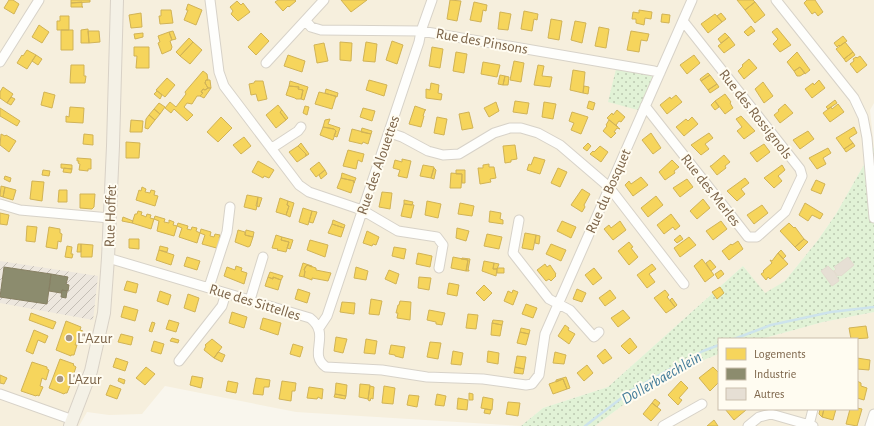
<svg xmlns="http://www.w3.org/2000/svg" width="874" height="426" font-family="'Alegreya Sans',sans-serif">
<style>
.residential{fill:#f6efdd}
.industrial{fill:url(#industrial-furrows)}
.grass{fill:url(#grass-dots)}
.homes{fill:#f6d55c;stroke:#d1b356}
.industry{fill:#8c8c6e;stroke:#878063}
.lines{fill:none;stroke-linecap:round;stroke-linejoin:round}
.stream{stroke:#cde3ec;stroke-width:2.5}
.building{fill:#e6dfd4;stroke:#e3dbcf}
.minor-casing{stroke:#d7d2c8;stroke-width:11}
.major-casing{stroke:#d8d1c6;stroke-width:14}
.minor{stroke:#fefefc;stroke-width:9}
.major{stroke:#f4f1e6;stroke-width:12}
.poi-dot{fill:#a89782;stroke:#fffcf1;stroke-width:1.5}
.labels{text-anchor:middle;stroke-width:4;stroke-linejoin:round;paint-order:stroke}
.street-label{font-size:15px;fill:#7c6449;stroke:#fffcf1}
.poi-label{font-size:15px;fill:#7c6449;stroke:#fffcf1;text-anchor:start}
.water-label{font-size:16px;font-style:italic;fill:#427b99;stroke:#fffcf1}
</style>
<defs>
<pattern id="industrial-furrows" width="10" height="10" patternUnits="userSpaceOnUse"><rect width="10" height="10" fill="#ede7de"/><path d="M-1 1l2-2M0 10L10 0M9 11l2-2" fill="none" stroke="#c5bfb6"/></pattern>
<pattern id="grass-dots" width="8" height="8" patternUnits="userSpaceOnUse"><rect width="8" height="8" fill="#e1f2d6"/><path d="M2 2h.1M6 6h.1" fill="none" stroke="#bbc8b0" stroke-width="1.8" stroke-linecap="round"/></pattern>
</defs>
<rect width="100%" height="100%" fill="#f9f6ed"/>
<!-- residential -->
<path class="residential" d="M0,0H874V103L870,110L874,147L836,214L818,240L785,281L765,294L743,266L608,387L543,408L521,426L296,412L165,386L142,414L109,415L87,412L79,426H0Z
M874,312V426H595L635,396L706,359L719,354V409H857V339H761L823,322Z"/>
<!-- industrial -->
<path class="industrial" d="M0,261L98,276L93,320L0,303Z"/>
<!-- grass -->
<path class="grass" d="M616,69L655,75L638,110L608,102Z
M874,147V312L823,322L761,339H719V354L706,359L635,396L595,426H521L543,408L608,387L743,266L765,293L785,281L818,240L836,214Z"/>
<!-- homes -->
<path class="homes" d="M9,0H13L19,4L14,14L4,8Z
M71,0H90V2L71,3Z
M278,0H295L296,1L289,7L288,6L283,11L275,2Z
M341,0H367L351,12Z
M450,0L461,1L457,21L447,19Z
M737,0H753L755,2L745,10Z
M807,0H815L823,12L818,16L815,12L812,14L804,3Z
M237,1L241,5L243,3L250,12L238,21L231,14L233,11L230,7Z
M82,2V7H83H71V3Z
M474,2L487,5L486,11L483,10L481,22L470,20Z
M755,2L765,15L755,23L745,10Z
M188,4L202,10L196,25L184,20L188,10H186Z
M161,10H171L173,23L160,24L159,16H161Z
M639,10L652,12L651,19L645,18L644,25L636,23V19H632L633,12L639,13Z
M524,11L538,14L537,20L534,19L532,31L521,29Z
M500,12L511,14L508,30L498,29Z
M141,13L142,27L131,28L129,15Z
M721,13L726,19L722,22L717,16Z
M662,14L670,15L669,23L661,22Z
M715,14L722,22L708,33L701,24Z
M60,16H69V30H57V21H60Z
M551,19L562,21L559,40L548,38Z
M575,21L586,23L582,43L571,40Z
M39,25L49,32L42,43L32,37Z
M751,26L755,31L748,36L744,32Z
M599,27L609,29L606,48L595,46Z
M777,28L791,45L780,52L773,44L778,39L772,32Z
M88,29L89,43H81V30Z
M61,30H73V50H61Z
M88,31H99L100,42L89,43Z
M173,31L176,39L172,40L169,32Z
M631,31L649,34L647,41L641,40L639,52L627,50Z
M169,32L172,40L170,41L172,47L171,50L162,54L158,43L160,42L158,36Z
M143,33V37L135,39L134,34Z
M261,33L269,41L256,55L248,47Z
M725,33L729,37L721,43L718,39Z
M843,36L847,41L840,46L839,45L837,47L834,43Z
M729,37L735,45L724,53L718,46Z
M189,38L193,42L180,56L176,52Z
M392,41L403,45L397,64L386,60Z
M193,42L202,50L190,64L180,56Z
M340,42L352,43L351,61L340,60Z
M366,42L377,44L375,62L363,61Z
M845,42L853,52L844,59L836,49Z
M324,43L328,61L317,63L314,45Z
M134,47H149V68H136L137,56H134Z
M432,47L443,49L440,68L429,66Z
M27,50L36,55L27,69L17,63L22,55L23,56Z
M456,52L467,54L464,73L453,71Z
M797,52L810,70L805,74L800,67L794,71L787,62Z
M853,52L855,55L846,62L844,59Z
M36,55L42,59L38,65L32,61Z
M288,55L305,61L302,72L284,66Z
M694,55L700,63L687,74L680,65Z
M860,56L867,65L857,73L850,64L854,61L853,59L856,57L857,58Z
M749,59L757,68L744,79L738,71L743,66L742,65Z
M514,61L524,63L521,82L510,80Z
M483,62L500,65L497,77L481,74Z
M71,65H84V76H86L85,83H70Z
M538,65L544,66L542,76L552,77L550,87L534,85Z
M800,67L805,73L800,76H797L794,71Z
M573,70L585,72L583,93L570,90Z
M203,71L207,74L208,80H206L205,83L208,88L205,90L203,89L201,92L203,93L200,96H197L192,104L187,103L184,107L193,115L187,121L174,109L171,113L165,108L170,102L176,107L186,94L185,92Z
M708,73L710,75L701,81L700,79Z
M500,75L505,76L503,85L498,84Z
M710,75L717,84L708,90L701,81Z
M505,76L509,77L508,85H503Z
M167,78L175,85L165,97L156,90Z
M206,80H210L211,88H208L205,83Z
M369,80L387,85L384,96L366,90Z
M819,80L825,88L812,98L805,89L813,83L814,85Z
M255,81H263L267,99L258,101L256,94L251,95L249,84L254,83Z
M290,81L308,87L304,100L301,99L303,90L298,89L299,87L289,86Z
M763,82L773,96L764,103L755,89Z
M431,83L439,85L438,93L442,94L441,100L426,98V89L430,90Z
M717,84L719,87L710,93L708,90Z
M289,86L299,87L298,89L303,90L301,99H296L295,98L286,95Z
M584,86L589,87L588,94L583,93Z
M3,87L13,94L7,103L0,98V92Z
M208,88H211L204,98L200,96L203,93L201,92L203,89L205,90Z
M326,89L338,93L337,97L325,93Z
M157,91L162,95L160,99L154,94Z
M44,92L55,95L52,108L41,105Z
M319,92L336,96L332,109L315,104Z
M725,94L731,102L730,103L733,108L725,114L715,101Z
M676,95L682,102L667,114L660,105L670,97L671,99Z
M11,97L15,99L11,105L7,103Z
M835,100L837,103L828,109L826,107Z
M515,101L529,103L527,114L513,112Z
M589,101L595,103L593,110L587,108Z
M715,101L719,107L715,110L711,105Z
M496,102L499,111L489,117L484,108Z
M544,102L556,104L553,119L542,117Z
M159,103L165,107L160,114L154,109Z
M785,104L793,113L780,123L774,115L779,111L778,110Z
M838,104L844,112L830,122L823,113L831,107L832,109Z
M278,105L282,110L280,112L286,120L276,128L266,115Z
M305,106L309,107L307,115L303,113Z
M415,106L426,110H425L423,116H424L421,127L409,124Z
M70,107L84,108L83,123L66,122V116L69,117Z
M0,108L20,121L17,126L0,116Z
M363,108L375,111L372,121L360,117Z
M154,109L160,114L155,120L149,115Z
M282,110L288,118L286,120L280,112Z
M617,110L625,117L621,122L619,121L616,125L618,127L607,118L612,113L613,115Z
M469,112L473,128L462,130L459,114Z
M572,112L588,117L581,134L571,130L574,123L569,121Z
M149,115L155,120L148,129L145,128L146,119Z
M741,116L755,131L744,139L737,131L742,127L736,119Z
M221,117L232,128L218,142L207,132Z
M437,117L447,119L444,135L434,133Z
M692,117L698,124L684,136L676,127L686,119L688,121Z
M330,119L328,124L340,128L337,137L334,136L336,131L334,129L323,127L325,120Z
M131,120L143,121L142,132H130Z
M609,120L620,129L617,128L614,132L616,133L611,138L603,131L607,126L606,125Z
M323,127L334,129L336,131L333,140L320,135Z
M854,127L857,133L849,138L853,143L844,149L836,138Z
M362,128L372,131L371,134L361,132Z
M352,129L371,134L368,144L363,142L362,144L349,141Z
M808,131L814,139L800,149L793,140Z
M651,133L661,148L653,154L642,140Z
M709,133L713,138L705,144L709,149L701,155L691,145Z
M1,134L5,136L6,135L16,141L9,152L0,145Z
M84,134L93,135V145L83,144Z
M244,137L251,146L241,154L233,145Z
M126,142L140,143L139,158H126Z
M301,143L309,154L306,156V154L298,146Z
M588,143L591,146L587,151L583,148Z
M853,143L855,146L846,152L844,149Z
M764,144L770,152L757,162L750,153Z
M515,145L517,159L511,160V162L505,163L503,146Z
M298,146L306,154V156L297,162L289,152Z
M600,146L608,152L601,162L590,154L593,151L594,152Z
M828,148L831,153L823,158L826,164L817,169L809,158Z
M348,150L364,154L362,162L358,160L356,169L343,166Z
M724,155L730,162L725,166L726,168L717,175L710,166H711Z
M534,157L545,160L540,174L527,170L529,164L531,165Z
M77,158L91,159V169H88V171L79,170L80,164L78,163L79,161H77Z
M402,159L411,161L407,178L398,176L400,170L393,168L395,160L402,162Z
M672,160L679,167L674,171L675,173L665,180L659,172Z
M258,161L274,170L269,178L264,176L263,178L252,172Z
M319,162L325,170L316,177L310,169Z
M61,164L72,165V169L61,168Z
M489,164V167H494L496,178L490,179L491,182L480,184L478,168H483V165Z
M423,165L434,167L431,178L420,176Z
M782,165L785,170L778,176L782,181L774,188L764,178Z
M64,168L72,169L71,173L63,172Z
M434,168L436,170L434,179L431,178Z
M558,168L567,172L560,187L551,183Z
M43,170L50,171L49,176L42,175Z
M325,170L327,174L321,179L319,175Z
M456,170H465V183H462V174H456Z
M342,173L356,178L354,183V181L341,178Z
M451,173L462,174L461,188H450Z
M5,176L11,178L10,182L4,179Z
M641,177L648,185L633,196L625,185L629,181L631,184Z
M341,178L354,181V183L351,193L337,188Z
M745,178L749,183L741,189L745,194L737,201L727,191Z
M687,179L693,187L680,197L673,188Z
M816,180L825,184L821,194L811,190Z
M32,181L44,182L42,201L30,199Z
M1,186L5,187L3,197L0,196Z
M5,187L16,190L13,200L3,197Z
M142,187L146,189L145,192L150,193L151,190L155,191L154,195L158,196L155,206L136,200L139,190L141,191Z
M582,189L590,194L584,205L585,207L582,212L571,205Z
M59,190H67V202H58Z
M382,192L392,193L390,209L379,207Z
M80,194H95L94,207L92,209L80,208Z
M247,195L258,197L256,206H257L256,210L244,207Z
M656,196L663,205L648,217L641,208Z
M258,197L262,198L259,207L257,206Z
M280,198L288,201L287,205L289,206L286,215L276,212Z
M703,199L710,208L697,219L690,211Z
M404,200L413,202L412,205L404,204Z
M288,201L294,203L290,217L286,215L289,206L287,205Z
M427,201L441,204L438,218L425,215Z
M460,203L474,206L472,216L458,214Z
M805,203L823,214L820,219L812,215L808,221L799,215Z
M404,204L414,205L411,218L401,216Z
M762,205L768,213L754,224L747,215Z
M303,208L312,211L308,225L299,222Z
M138,211L142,212L141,215L144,216L146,217L147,214L151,215L150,218L154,219L151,229L132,223L135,214H137Z
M312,211L317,212L313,223L309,222Z
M490,211L501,213L500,219L503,220V224L489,222Z
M0,213L9,215L7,225L0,224Z
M671,214L680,226L675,230L673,227L664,234L657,225Z
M155,216L165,219L164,222L169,223V220L174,222L173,225L177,226L174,236L157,231L159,221L154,219Z
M123,217L133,221L132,223L122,221Z
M333,220L345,225L344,228L332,224Z
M562,221L576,227L571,238L557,231Z
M620,221L626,230L613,240L604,229L609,225L611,228Z
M721,221L727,229L713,240L706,231Z
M178,223L188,226L187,229L191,230L192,227L197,228L196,231L200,233L197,243L179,237L182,228L177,226Z
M789,223L794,228L795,227L804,239L795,247L780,231Z
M332,224L344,228L341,237L328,233Z
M27,226L37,227L35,242L26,241Z
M49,227L60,229V233L62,234L61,242L58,241L57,249L46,247Z
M457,228L469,231L466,241L456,238Z
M201,229L211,232L210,236L214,237L215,234L220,235L219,238L223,239L220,249L202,244L205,235L200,233Z
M238,230L245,232V235L253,237L250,246L248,247L235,242Z
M246,230L254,232L253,237L245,235Z
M367,231L379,237L376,245L373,244L372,246L363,243Z
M525,233L536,235L533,250L522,248Z
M487,234L502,237L499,249L484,246Z
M276,235L282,237L281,240L289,242L286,252L277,250L278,249L272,248Z
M536,235L540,236L539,244L535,243Z
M680,235L683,239L677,243L674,240Z
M282,237L293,240L290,249L287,248L289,242L281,240Z
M689,237L696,245L680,257L674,248Z
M129,239H139V249L129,248Z
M804,239L808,242L799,251L795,247Z
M310,240L328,245L325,257L307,250Z
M738,241L743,249L729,260L722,251L731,244L732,245Z
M629,242L633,247L631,248L638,257L629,265L618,251Z
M78,244H81V252H77Z
M81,244L93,245L92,257H81Z
M551,244L566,250L561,261L546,254Z
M67,246L72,247L71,254H73L72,258L65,257Z
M160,246L168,248L167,252L159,250Z
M394,247L406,249L404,259L392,256Z
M159,250L174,255L171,265L156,260Z
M781,250L786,256L783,259L778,253Z
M418,253L432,256L430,267L416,264Z
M778,253L788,264L770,279L768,277L766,280L761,274L764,272L763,271L772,263L770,260L772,261Z
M187,257L200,261L197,270L184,266Z
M453,257L468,260L466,271L451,268Z
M462,258L470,259L468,270H469V271H466L468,260L461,259Z
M702,259L714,275L705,282L694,266Z
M710,260L716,267L711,271L706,263Z
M484,261L494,263L493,269H497L496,276L482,271Z
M303,263L312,266V267L307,265L305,267L304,270L305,271L304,277L299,276Z
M494,263L499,264L497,269H493Z
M545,264L547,267L550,265L556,274L555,275L556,276L551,281L549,279L546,281L537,270Z
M652,264L656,269L649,274L655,282L647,288L637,275Z
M307,265L316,268V270L331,273L328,281L312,278V280L304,277L305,271L304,270Z
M236,266L242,268L241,271L247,273L244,284L224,276L227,267L235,270Z
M356,267L368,271L366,280L354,278Z
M497,268H504V273H497Z
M594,268L602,278L593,285L585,275Z
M389,270L399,274L396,284L385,279Z
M721,270L724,274L718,279L715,274Z
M270,272L283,276L281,280L273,277V279L268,277Z
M268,277L273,279V277L281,280L278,290L265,286Z
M419,277L431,278L429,290L418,288Z
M127,281L138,284L136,293L124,290Z
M449,283L459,285L457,296L447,294Z
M484,285L492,293L484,301L476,293Z
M720,287L724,293L717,299L712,292Z
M298,289L310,293L307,303L295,299Z
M577,289L586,293L582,302L573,299Z
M513,290L518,292L513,305L504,301L508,291L512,293Z
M610,290L616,298L605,306L599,298Z
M665,290L669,295L667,297L675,307L666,313L654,298Z
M160,291L171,295L168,305L157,301Z
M188,294L199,298L195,312L184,308Z
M672,298L677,305L675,307L670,300Z
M371,299L382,301L379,315L369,314Z
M400,301L411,302L410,320L397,318L398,313H396L398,305H399Z
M342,302L355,303L354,314L340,312Z
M526,304L537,308L533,318L522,314Z
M124,306L138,310L135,321L121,317Z
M429,310L445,313L442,325L436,324V322L427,320Z
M623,310L630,318L618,327L611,318Z
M232,312L247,317L244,328L229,323Z
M31,313L56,322L53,329L29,320Z
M468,314L478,315L476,329L466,328Z
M263,318L281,323L278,335L260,329Z
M169,320L179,323L176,332L166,329Z
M493,320L503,321L502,325L492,323Z
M66,321L81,327L80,330L83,331L80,339L78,338L75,345H77L74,355H71V356L56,350Z
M152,322L155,323L152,332L149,331Z
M492,323L502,325L500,336L491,335Z
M565,325L569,328L568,330L575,334L569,344L558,336Z
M866,326L868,338L851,339L849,328Z
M521,328L530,330L529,334L520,332Z
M34,330L48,336L45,343L38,340L33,354L26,351Z
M520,332L529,334L526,345L517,343Z
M121,334L133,337L131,345L118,342Z
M336,337L347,339L343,353L334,351Z
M172,338L179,340L178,343L170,341Z
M630,338L637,347L629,354L621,346Z
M212,339L222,347L214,358L204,350L206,346L205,345Z
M366,339L377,341L375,354L364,353Z
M154,341L164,344L161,354L151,351Z
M430,342L441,343L438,359L427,357Z
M293,344L303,347L300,357L290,354Z
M391,345L405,347L403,358L395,356V355L389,354Z
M605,349L612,358L603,364L597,356Z
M453,351L463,353L461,365L451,364Z
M488,351L499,353L498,364L487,362Z
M218,352L225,355L222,362L214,358Z
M555,352L566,355L564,364L553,363Z
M517,356L526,357L524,369L515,367Z
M116,358L128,362L125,371L113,367Z
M857,358L870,360L869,370L857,369Z
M60,359L74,364L73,365L76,367L73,376L70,375L68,382L71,383L67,393H65L64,394L49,388Z
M32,362L47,367V369L49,370L46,380L42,378L40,386L43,387L39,396L37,395L36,396L21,391Z
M587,365L593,373L584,381L577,373Z
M146,367L155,374L145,385L136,378Z
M515,367L524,369L523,374L514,373Z
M713,367L719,373V382L710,391L699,378Z
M0,375L7,378L4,384L0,383Z
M192,376L203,378L201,388L190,385Z
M566,377L570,388L567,389L563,379L556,382V380Z
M119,378L125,380L124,384L118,381Z
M256,378L270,380L269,387H264L263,395L253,394Z
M563,379L567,389L553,394L549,384Z
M228,381L238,383L236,393L226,391Z
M282,381L296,383L295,391H292L291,401L279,399Z
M681,381L688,388L679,398L682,400L678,405L668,395Z
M857,381L861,383V386L867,388L864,400L857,398Z
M336,383L347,385L346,396L335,394Z
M360,384L370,385L368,399L359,397Z
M110,385L121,389L117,399L106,395Z
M370,386L374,387L373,399L371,398L370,401L368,400Z
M384,386L395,388L393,404L382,403Z
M309,387L323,389L322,399L318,397L317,399L307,398Z
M469,393L473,394V400H469Z
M335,394L346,396L345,399L334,397Z
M437,394L446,396L444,406L435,405Z
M409,395L419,396L417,407L407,405Z
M483,397L493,399L492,410L481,408Z
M458,398L468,400L467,410L457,409Z
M655,399L660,403L657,407L652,403Z
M508,402L520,403L518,416L506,414Z
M652,403L661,410L651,421L643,414Z
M857,408L862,409L857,426L846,424L850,409H857Z
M485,409L491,410L490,414L484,413Z
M725,409H745L746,410L734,420Z
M820,409H824L822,417L819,414Z
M824,409H836L833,420L822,417Z
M714,420L718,426H707Z"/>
<!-- industry -->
<path class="industry" d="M4,267L51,274L47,304L0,297Z
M51,274L68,277L66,284L69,285L68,291L62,290L61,293L49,291Z
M62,290L67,291L66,298L61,297Z"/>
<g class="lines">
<!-- stream -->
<path class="stream" d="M734,339L771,325L831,312L874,307
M585,426L632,390L703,351L719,345"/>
</g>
<!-- building -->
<path class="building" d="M848,257L854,265L841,276L840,275L838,276L834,271L836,269L834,267Z
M828,266L833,271H834L839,281L832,286L821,271Z"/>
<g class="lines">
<defs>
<path id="minor" d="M210,0L219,72L224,86L299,185L309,192L362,210L398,231L437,237L443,245L439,268
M776,0L854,98L863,117L867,138L874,218
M306,21L311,27L321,30L421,31L654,71L660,73
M0,62L39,0
M266,63L324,0
M645,106L748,237H757L785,212L802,176L800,169L683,21
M390,133L402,137L428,151L443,155L459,154L494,133L510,128H521L538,133L560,145L609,187L684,284
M272,148L298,131L301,127
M0,204L20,210L110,218
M519,220L513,253L549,299L570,310L594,337L599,332
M108,258L310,318C332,335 307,354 326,367L382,370L427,377L483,379L526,385L532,384L539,375L545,334L692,0
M209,287L227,232L230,207
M250,300L263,257
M319,328L327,316C358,224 389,133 419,42L421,31L432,0
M179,361L222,306L226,293
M0,394L73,420
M809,425L813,409
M663,426L702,404
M748,426L759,417L771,414L813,426
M870,426L874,414"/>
<path id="major" d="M70,426L91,371L104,313L108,258L113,146L117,0"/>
</defs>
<!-- minor casing -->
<use href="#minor" class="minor-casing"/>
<!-- major casing -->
<use href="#major" class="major-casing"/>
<!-- minor -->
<use href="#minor" class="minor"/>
<!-- major -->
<use href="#major" class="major"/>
</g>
<!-- markers -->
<g class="poi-dot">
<circle cx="69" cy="338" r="4"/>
<circle cx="60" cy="379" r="4"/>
</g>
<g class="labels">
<!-- street labels -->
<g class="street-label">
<text transform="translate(482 41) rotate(10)" y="5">Rue des Pinsons</text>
<text transform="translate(756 114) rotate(52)" y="5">Rue des Rossignols</text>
<text transform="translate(378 165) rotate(-71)" y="5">Rue des Alouettes</text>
<text transform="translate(711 190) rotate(52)" y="5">Rue des Merles</text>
<text transform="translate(608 191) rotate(-66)" y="5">Rue du Bosquet</text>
<text transform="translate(110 216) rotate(-88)" y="5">Rue Hoffet</text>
<text transform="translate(255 302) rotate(17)" y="5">Rue des Sittelles</text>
</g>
<!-- poi labels -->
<g class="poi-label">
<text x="77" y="343">L"Azur</text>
<text x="68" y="384">L'Azur</text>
</g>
<!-- water labels -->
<g class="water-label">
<text transform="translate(661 377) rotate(-30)" y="6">Dollerbaechlein</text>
</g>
</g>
<!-- legend -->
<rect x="718" y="338" width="140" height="72" fill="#fffcf1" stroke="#cbbfae"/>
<rect x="726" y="348" width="20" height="12" fill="#f6d55c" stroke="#cbbfae"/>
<text x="754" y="358" font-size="12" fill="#7c6449">Logements</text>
<rect x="726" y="368" width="20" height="12" fill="#8c8c6e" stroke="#cbbfae"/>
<text x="754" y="378" font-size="12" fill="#7c6449">Industrie</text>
<rect x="726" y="388" width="20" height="12" fill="#e6dfd4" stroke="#cbbfae"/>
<text x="754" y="398" font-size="12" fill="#7c6449">Autres</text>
</svg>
